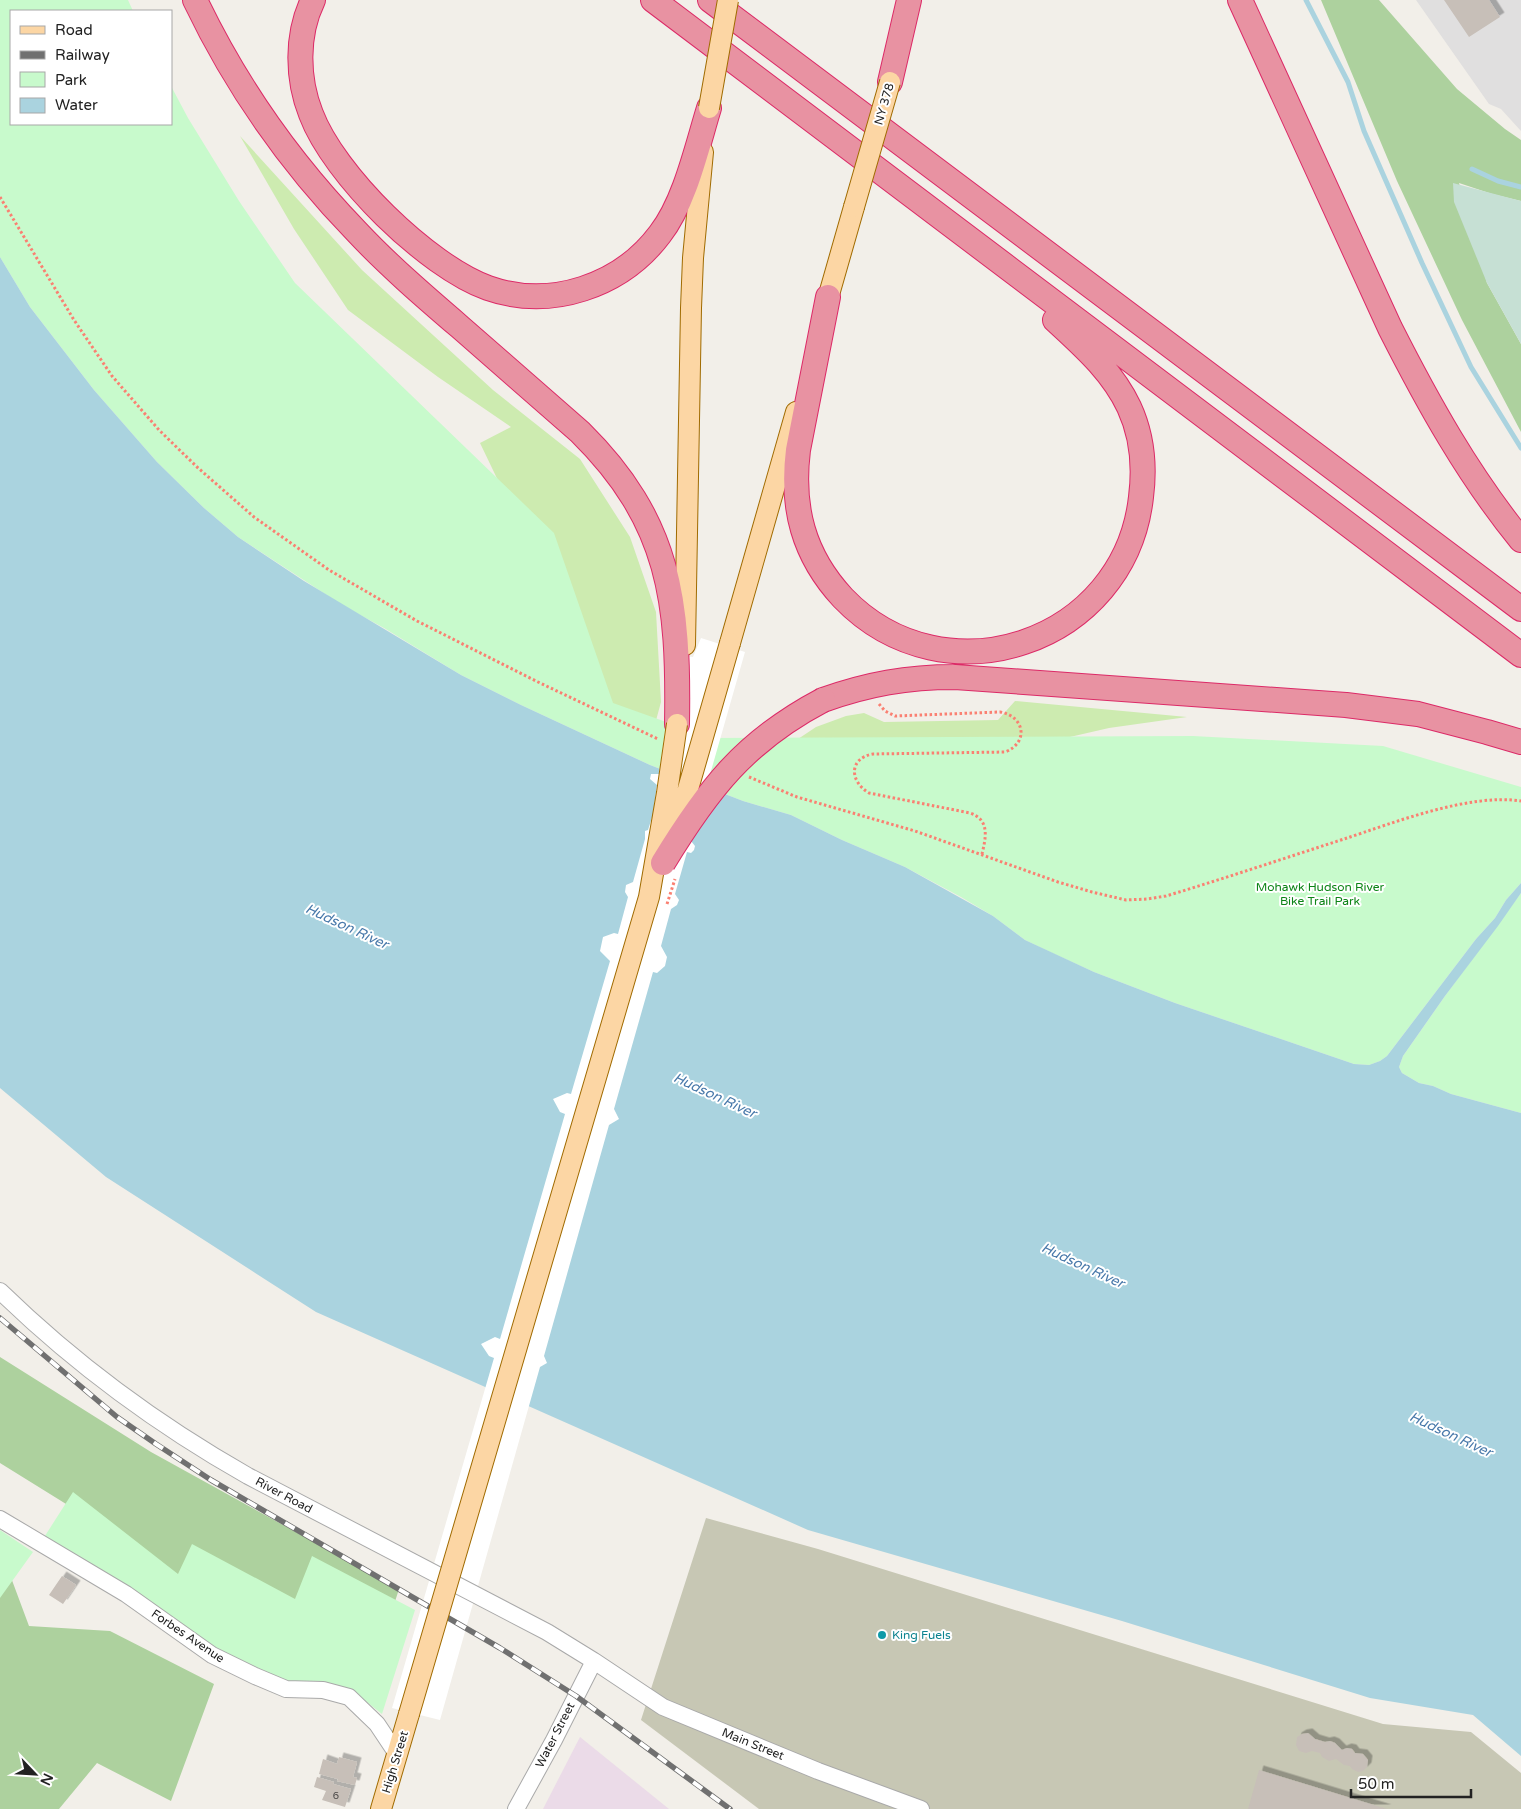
<svg xmlns="http://www.w3.org/2000/svg" width="1521" height="1809" font-family="'Varela Round',sans-serif">
<style>
.residential{fill:#e0dfdf}
.industrial{fill:#ebdbe8}
.construction{fill:#c7c7b4}
.grass{fill:#cdebb0}
.forest{fill:#add19e}
.wetland{fill:#c6e0d4}
.park{fill:#c8facc}
.water{fill:#aad3df}
.pier{fill:#fff}
.lines{fill:none;stroke-linecap:round;stroke-linejoin:round}
.stream{stroke:#aad3df;stroke-width:5}
.building{fill:#c7bfb8;filter:url(#shadow)}
.minor-casing{stroke:#a9a9a9;stroke-width:18}
.major-casing{stroke:#a06b00;stroke-width:22}
.highway-casing{stroke:#dc2a67;stroke-width:26}
.path{stroke:#fa8072;stroke-width:3;stroke-dasharray:2.5 2.5;stroke-linecap:butt}
.minor{stroke:#fff;stroke-width:16}
.major{stroke:#fcd6a4;stroke-width:20}
.highway{stroke:#e892a2;stroke-width:24}
.rail-casing{stroke:#707070;stroke-width:5.5}
.rail{stroke:#fff;stroke-width:4;stroke-dasharray:11;stroke-linecap:butt}
.major-bridge-casing{stroke:#a06b00;stroke-width:22;stroke-linecap:butt}
.highway-bridge-casing{stroke:#dc2a67;stroke-width:26;stroke-linecap:butt}
.path-bridge{stroke:#fa8072;stroke-width:3;stroke-dasharray:2.5 2.5;stroke-linecap:butt}
.major-bridge{stroke:#fcd6a4;stroke-width:20}
.highway-bridge{stroke:#e892a2;stroke-width:24}
.culture-dot{fill:#0f9aa8;stroke:#fff;stroke-width:2}
.labels{text-anchor:middle;stroke-width:4;stroke-linejoin:round;paint-order:stroke}
.number-label{font-size:10px;fill:#4b4948}
.street-label{font-size:12px;fill:#222;stroke:#fff}
.park-label{font-size:12px;fill:#0c8416;stroke:#fff}
.culture-label{font-size:12px;fill:#0d838f;stroke:#fff;text-anchor:start}
.water-label{font-size:14px;font-style:italic;fill:#4a7aab;stroke:#fff}
</style>
<defs>
<filter id="shadow"><feDropShadow dx="4.5" dy="-4.5" stdDeviation="0" flood-color="#0004"/></filter>
</defs>
<rect width="100%" height="100%" fill="#f2efe9"/>
<!-- residential -->
<path class="residential" d="M1416,0H1521V131L1501,109L1489,104Z"/>
<!-- industrial -->
<path class="industrial" d="M580,1737L669,1809H543Z"/>
<!-- construction -->
<path class="construction" d="M706,1518L818,1549L1383,1724L1471,1732L1521,1773V1809H759L641,1720Z"/>
<!-- grass -->
<path class="grass" d="M240,136L362,270L493,390L580,459L630,537L656,612L661,702L648,750L536,696L527,541L480,443L511,427L438,377L348,310L294,229Z
M1015,701L1187,717L1109,728L1035,745L786,747L816,727L846,716L864,713L884,722L998,720Z"/>
<!-- forest -->
<path class="forest" d="M1321,0H1379L1457,89L1505,129L1521,140V201L1492,194L1459,183L1487,283L1521,344V432L1462,320L1397,181Z
M0,1357L151,1452L399,1589L368,1686L252,1633L137,1548L0,1463Z
M0,1548L29,1626L110,1631L214,1684L171,1801L97,1763L59,1809H0Z"/>
<!-- wetland -->
<path class="wetland" d="M1453,183L1521,201V344L1487,283L1454,202Z"/>
<!-- park -->
<path class="park" d="M0,0H128L133,11H11V124H171V86L188,118L239,201L295,283L554,533L613,703L711,738L1193,736L1383,746L1521,787V883L1506,900L1495,918L1476,939L1387,1056L1380,1061L1369,1065L1354,1064L1175,1003L1094,972L1050,952L1025,940L993,916L961,897L905,867L842,840L791,815L743,801L650,765L521,705L461,675L384,628L342,605L238,537L204,508L157,462L94,390L30,307L0,257Z
M1521,893V1113L1451,1094L1433,1086L1419,1083L1402,1073L1399,1067L1403,1056L1445,996Z
M73,1492L178,1574L192,1544L295,1599L312,1556L415,1610L382,1714L354,1692L289,1684L225,1654L43,1539Z
M0,1530L33,1552L0,1598Z"/>
<!-- water -->
<path class="water" d="M0,257L30,307L94,390L157,462L204,508L238,537L304,581L461,675L521,705L650,765L743,801L791,815L842,840L905,867L993,916L1025,940L1094,972L1175,1003L1354,1064L1369,1065L1380,1061L1387,1056L1476,939L1495,918L1506,900L1521,883V893L1498,926L1445,996L1403,1056L1399,1067L1402,1073L1419,1083L1433,1086L1451,1094L1521,1113V1756L1473,1715L1370,1698L1122,1621L808,1530L316,1312L106,1177L0,1088Z"/>
<!-- pier -->
<path class="pier" d="M701,638L745,652L691,841L695,846L694,850L691,853L687,852L675,894L679,900L677,905L671,909L661,946L667,957L665,966L657,973L653,972L614,1109L619,1119L609,1125L544,1356L547,1363L540,1367L440,1720L392,1708L494,1358L489,1356L481,1344L495,1337L500,1339L565,1114L560,1112L553,1099L567,1093L571,1094L610,961L600,951L603,937L614,933L618,934L628,897L625,892L626,885L633,882L645,839V831L648,830L653,814L657,785L650,779L651,774H659L668,710V654L693,657Z"/>
<g class="lines">
<!-- stream -->
<path class="stream" d="M1306,0L1348,82L1364,131L1422,263L1471,367L1521,448
M1472,169L1498,181L1521,187"/>
</g>
<!-- building -->
<path class="building" d="M1444,0H1489L1500,17L1469,37Z
M62,1576L76,1585L63,1604L49,1595Z
M1308,1733L1315,1739L1325,1742L1330,1741L1335,1743L1342,1750L1347,1748L1352,1749L1355,1753L1363,1754L1368,1760L1367,1767L1363,1771L1358,1772L1352,1769L1350,1766L1344,1765L1336,1759L1329,1761L1322,1757L1320,1753L1312,1751L1306,1753L1299,1751L1296,1745L1297,1737L1302,1734Z
M339,1757L357,1762L353,1777L357,1778L355,1785L337,1781L338,1779L319,1774L323,1759L337,1764Z
M1259,1770L1387,1809H1248Z
M317,1777L334,1782L333,1784L351,1789L345,1807L322,1800L326,1791L314,1787Z"/>
<g class="lines">
<defs>
<path id="minor" d="M0,1291C74,1363 158,1425 248,1476L547,1632L594,1661L663,1707L818,1771L921,1809
M0,1519L126,1594L212,1655L255,1676L286,1689L323,1690L349,1697L377,1724L397,1754
M516,1809L554,1740L594,1661"/>
<path id="major" d="M824,312L854,207
M730,643L796,412
M685,645L691,308L693,258L703,152
M381,1809L409,1714"/>
<path id="highway" d="M195,0C236,86 291,164 357,232C389,266 425,297 460,327C500,362 540,397 580,432C671,522 679,602 677,724
M313,0C296,35 297,79 311,114C334,175 427,266 488,288C551,310 621,286 660,234C685,202 697,147 709,108
M653,0L1521,655
M710,0L1521,609
M1240,0L1390,328C1428,403 1468,475 1521,540
M890,82L909,0
M828,297L798,450C791,507 803,555 843,598C945,704 1125,643 1141,497C1145,466 1142,435 1129,407C1112,371 1083,346 1055,320
M823,700C868,684 907,677 955,677L1346,705L1418,714L1487,732L1521,742"/>
</defs>
<!-- minor casing -->
<use href="#minor" class="minor-casing"/>
<!-- major casing -->
<use href="#major" class="major-casing"/>
<!-- highway casing -->
<use href="#highway" class="highway-casing"/>
<!-- path -->
<path class="path" d="M0,197L74,320L112,376L159,430L197,467L254,517L329,570L417,621L538,682L658,739
M879,704L885,711L895,716L1000,712C1025,716 1029,743 1005,752L873,754C849,758 849,781 869,793L970,813C990,820 986,837 982,854
M749,777L797,797L915,831L1058,882L1092,892L1126,900L1147,899L1166,896C1226,878 1285,858 1344,839C1393,823 1469,793 1521,801"/>
<!-- minor -->
<use href="#minor" class="minor"/>
<!-- major -->
<use href="#major" class="major"/>
<!-- highway -->
<use href="#highway" class="highway"/>
<defs>
<path id="rail" d="M0,1318L117,1417L156,1444L211,1480L500,1648L576,1696L730,1809"/>
</defs>
<!-- rail casing -->
<use href="#rail" class="rail-casing"/>
<!-- rail -->
<use href="#rail" class="rail"/>
<defs>
<path id="major-bridge" d="M709,108L728,0
M854,207L890,82
M670,842L686,796L730,643
M409,1714L649,897L667,793L677,724"/>
<path id="highway-bridge" d="M663,863C708,789 745,741 823,700"/>
</defs>
<!-- major-bridge casing -->
<use href="#major-bridge" class="major-bridge-casing"/>
<!-- highway-bridge casing -->
<use href="#highway-bridge" class="highway-bridge-casing"/>
<!-- path-bridge -->
<path class="path-bridge" d="M667,904L675,879"/>
<!-- major-bridge -->
<use href="#major-bridge" class="major-bridge"/>
<!-- highway-bridge -->
<use href="#highway-bridge" class="highway-bridge"/>
</g>
<!-- markers -->
<circle class="culture-dot" cx="882" cy="1635" r="5"/>
<g class="labels">
<!-- number labels -->
<g class="number-label">
<text x="336" y="1799">6</text>
</g>
<!-- street labels -->
<g class="street-label">
<text transform="translate(884 104) rotate(-74)" y="4">NY 378</text>
<text transform="translate(284 1495) rotate(28)" y="4">River Road</text>
<text transform="translate(188 1636) rotate(34)" y="4">Forbes Avenue</text>
<text transform="translate(555 1735) rotate(-63)" y="4">Water Street</text>
<text transform="translate(753 1744) rotate(22)" y="4">Main Street</text>
<text transform="translate(395 1762) rotate(-73)" y="4">High Street</text>
</g>
<!-- park labels -->
<g class="park-label">
<text x="1320" y="891">Mohawk Hudson River<tspan x="1320" dy="14">Bike Trail Park</tspan></text>
</g>
<!-- culture labels -->
<g class="culture-label">
<text x="892" y="1639">King Fuels</text>
</g>
<!-- water labels -->
<g class="water-label">
<text transform="translate(347 926) rotate(25)" y="5">Hudson River</text>
<text transform="translate(715 1095) rotate(25)" y="5">Hudson River</text>
<text transform="translate(1083 1265) rotate(25)" y="5">Hudson River</text>
<text transform="translate(1451 1434) rotate(25)" y="5">Hudson River</text>
</g>
</g>
<!-- legend -->
<rect x="10" y="10" width="162" height="115" fill="#ffffff" stroke="#a7a7a7"/>
<rect x="20" y="26" width="25" height="8" fill="#fcd6a4" stroke="#a7a7a7"/>
<text x="55" y="35" font-size="15" fill="#222222">Road</text>
<rect x="20" y="51" width="25" height="8" fill="#707070" stroke="#a7a7a7"/>
<text x="55" y="60" font-size="15" fill="#222222">Railway</text>
<rect x="20" y="72" width="25" height="15" fill="#c8facc" stroke="#a7a7a7"/>
<text x="55" y="85" font-size="15" fill="#222222">Park</text>
<rect x="20" y="98" width="25" height="15" fill="#aad3df" stroke="#a7a7a7"/>
<text x="55" y="110" font-size="15" fill="#222222">Water</text>
<!-- north arrow -->
<g transform="translate(35 1774) rotate(115)" stroke="#ffffff" stroke-width="4" paint-order="stroke">
<path d="M0-4L9 19L0 12L-9 19Z" fill="#222222"/>
<text y="-8" font-size="14" font-weight="bold" text-anchor="middle" fill="#222222">N</text>
</g>
<!-- scale -->
<path d="M1351 1789v8h120v-8" fill="none" stroke="#222222" stroke-width="2.5"/>
<text x="1358" y="1789" font-size="15" fill="#222222" stroke="#ffffff" stroke-width="4" paint-order="stroke">50 m</text>
</svg>
